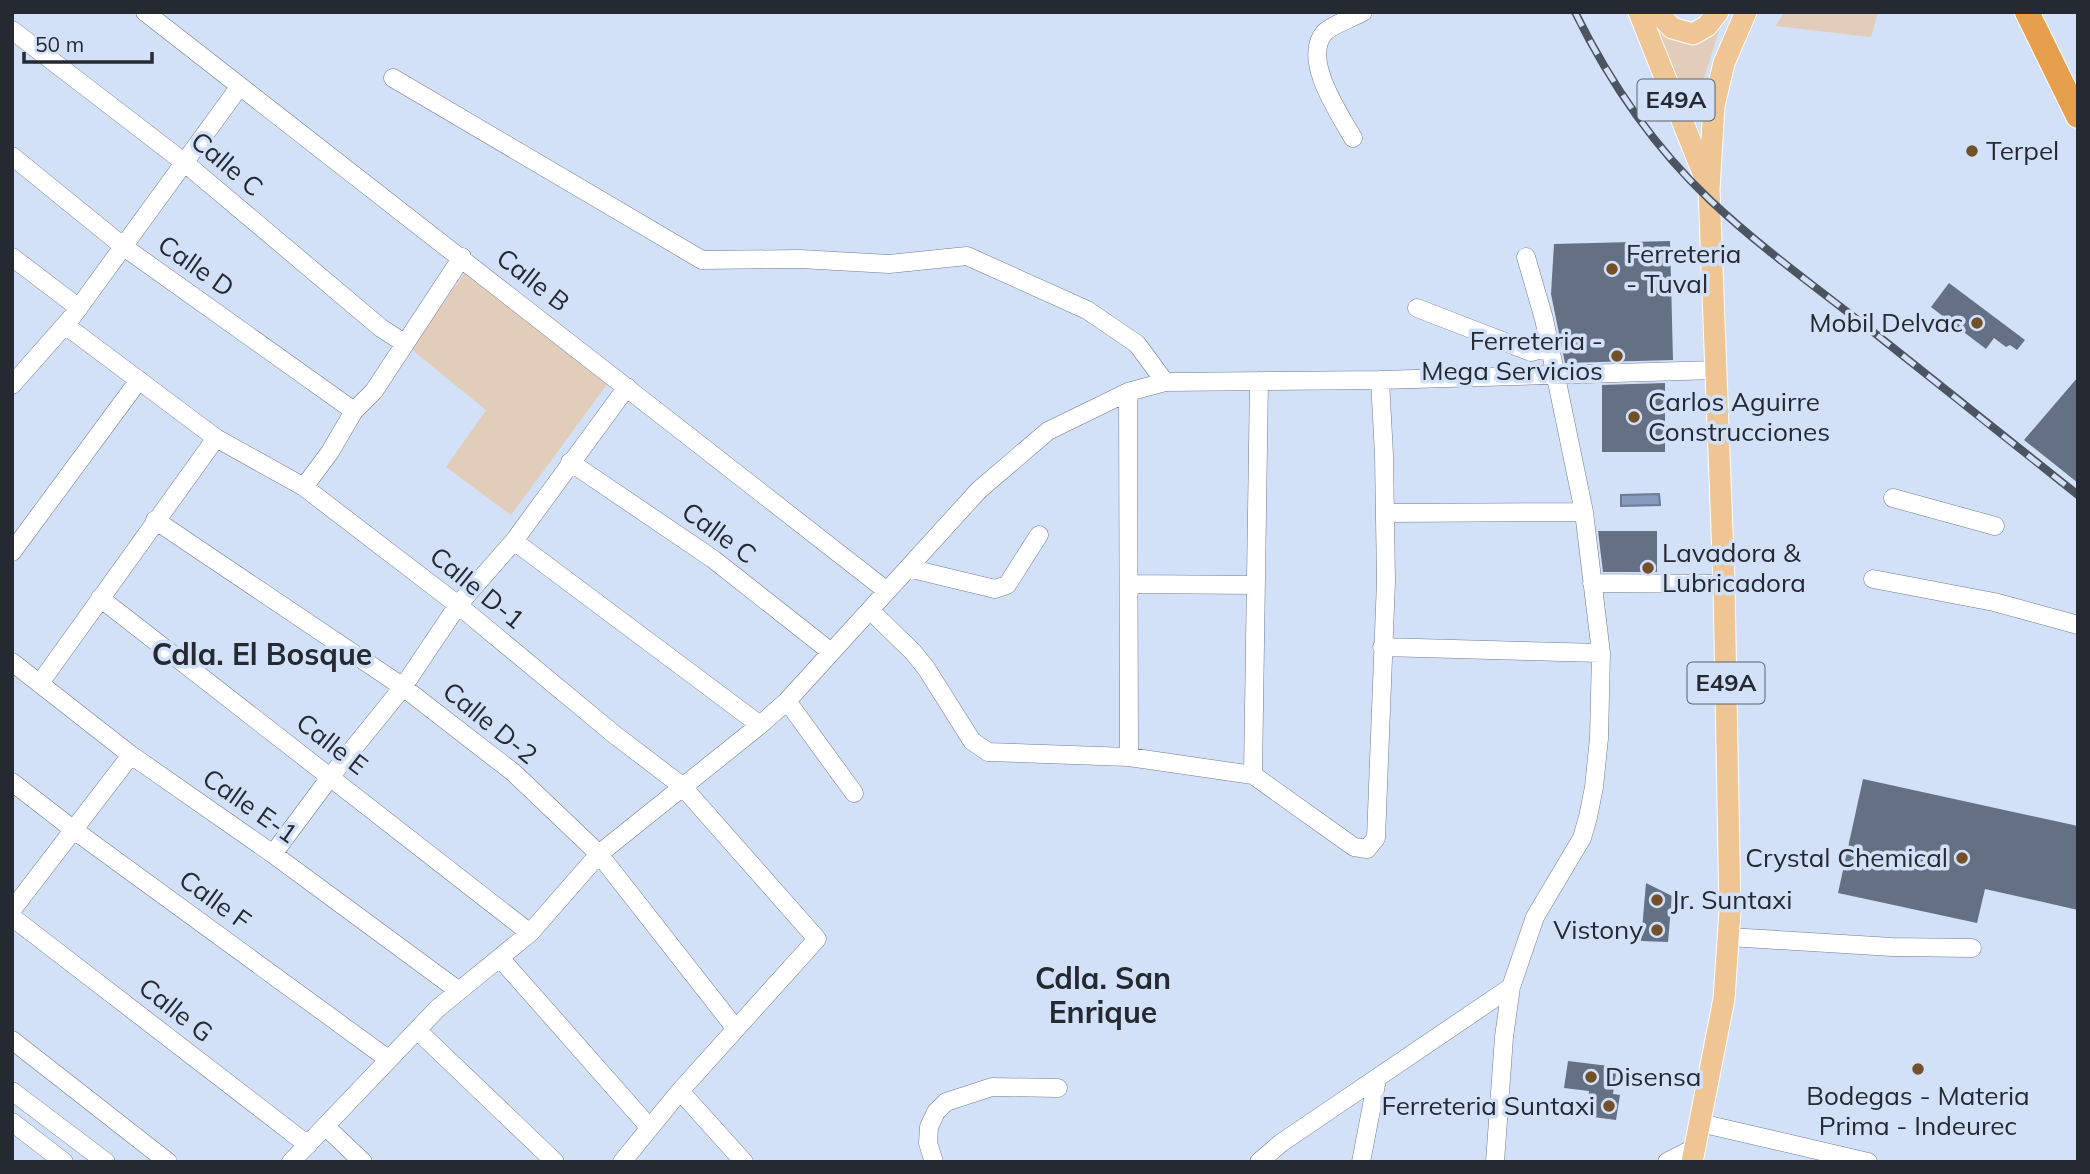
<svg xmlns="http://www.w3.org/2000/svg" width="2090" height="1174" font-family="Mulish,sans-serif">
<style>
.green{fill:#e1cdb9}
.water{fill:#869cbf;stroke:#697a95;stroke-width:2}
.building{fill:#647185}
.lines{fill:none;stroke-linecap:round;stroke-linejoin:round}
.minor-casing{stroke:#6f7b90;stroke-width:19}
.major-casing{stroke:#fff;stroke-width:23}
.highway-casing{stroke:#fff;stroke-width:26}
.minor{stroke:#fff;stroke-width:18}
.major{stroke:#efc594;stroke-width:21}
.highway{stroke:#e59f4d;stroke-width:24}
.rail-casing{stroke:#4d5461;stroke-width:8}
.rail{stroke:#d3e1f8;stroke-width:5;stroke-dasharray:16;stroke-linecap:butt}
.poi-dot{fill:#735029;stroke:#d3e1f8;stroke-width:2.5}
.labels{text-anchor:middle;stroke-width:7;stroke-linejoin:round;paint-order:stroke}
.shield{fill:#d3e1f8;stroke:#58606d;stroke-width:2}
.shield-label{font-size:24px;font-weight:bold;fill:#242932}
.poi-label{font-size:26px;fill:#242932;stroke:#d3e1f8;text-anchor:start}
.street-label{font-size:26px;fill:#242932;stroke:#d3e1f8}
.quarter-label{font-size:30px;font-weight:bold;fill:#242932;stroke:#d3e1f8}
</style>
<rect width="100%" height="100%" fill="#d3e1f8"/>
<!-- green -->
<path class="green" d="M1785,12H1878L1871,37L1775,26Z
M1722,21L1696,104L1690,108H1687L1655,24L1661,28Z
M468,268L611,379L511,515L446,467L486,410L411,349Z"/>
<!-- water -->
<path class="water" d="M1659,494L1660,505L1621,506V495Z"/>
<!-- building -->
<path class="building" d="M1670,241L1673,360L1565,363L1551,294L1554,244Z
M1949,283L2025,340L2017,350L2010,345L2006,347L1994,338L1986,349L1931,307Z
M2078,377V483L2024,440Z
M1665,383V452H1602V385Z
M1598,531H1657V572H1603Z
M1863,779L2078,826V910L1985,889L1977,923L1838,893Z
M1646,883L1672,896L1668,942L1641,941Z
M1568,1061L1617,1067L1613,1094L1620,1095L1616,1120L1586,1116L1589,1091L1564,1088Z"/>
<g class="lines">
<defs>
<path id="minor" d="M145,12L887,591
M12,30L185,163L381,328L404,343
M393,78L702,260L800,259L889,264L967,256L1087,310L1137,344L1165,382
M1353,138C1339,113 1302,60 1324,33C1330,26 1354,17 1363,12
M12,156L124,247L354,411
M12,257L79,308
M1417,308L1531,352L1549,347
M65,325L216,438L304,487L458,605L615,735L682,786L817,939L680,1091L622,1162
M12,385L72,317L240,86
M1128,392L1129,757
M570,462L713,559L831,652
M304,487L330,452L354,411L374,391L462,257
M1893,498L1995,526
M1386,513L1584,512
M155,520L403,687L514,773L599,854L736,1029
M514,541L760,725
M12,552L139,380
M908,568L995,589L1007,585L1039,535
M1873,579L1994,602L2078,625
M1592,583L1724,584
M1129,584L1256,585
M100,598L530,933
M870,610L913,652L926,668L972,741L988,752L1129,757L1253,775L1354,847L1367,849L1376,838L1386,581L1384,455L1380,380
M1382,647L1601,653
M12,662L131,755L273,854L459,991
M40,683L216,438
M787,701L854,793
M1253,775L1259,381
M12,782L74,830L388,1059
M273,854L331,776L403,687L458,605L514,541L627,387
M12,910L131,755
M12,917L308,1145
M1729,937L1892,947L1972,948
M500,958L650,1128
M417,1030L555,1162
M12,1040L168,1162
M12,1091L106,1162
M680,1091L744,1162
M12,1122L64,1162
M1700,1123L1868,1162
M325,1126L363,1162
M291,1162L438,1008L530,933L599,854L760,725L787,701L979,490L1048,431L1128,392L1165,382L1380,380L1716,370
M934,1162L928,1143L929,1127L936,1112L946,1102L992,1087L1058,1088
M1259,1162L1281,1143L1511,987L1535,917L1582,838L1588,817L1594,787L1599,738L1601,653L1584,512L1544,319L1526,257
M1361,1162L1377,1079
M1495,1162L1504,1037L1511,987
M1667,1162L1696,1147"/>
<path id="major" d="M1639,12L1707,183
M1657,12L1672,28L1693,34L1707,26L1718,12
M1692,1162L1724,999L1730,911L1724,584L1709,189L1714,106L1724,63L1746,12"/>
<path id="highway" d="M2027,12L2078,116"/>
</defs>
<!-- minor casing -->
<use href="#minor" class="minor-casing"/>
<!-- major casing -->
<use href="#major" class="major-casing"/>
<!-- highway casing -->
<use href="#highway" class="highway-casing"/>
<!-- minor -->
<use href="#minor" class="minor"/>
<!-- major -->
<use href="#major" class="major"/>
<!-- highway -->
<use href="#highway" class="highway"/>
<defs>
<path id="rail" d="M1575,12C1609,81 1655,148 1710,200C1759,246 1814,286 1867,327C1937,383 2007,439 2078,495"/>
</defs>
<!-- rail casing -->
<use href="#rail" class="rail-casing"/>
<!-- rail -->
<use href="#rail" class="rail"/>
</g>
<!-- markers -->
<g class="poi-dot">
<circle cx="1972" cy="151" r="7"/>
<circle cx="1612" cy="269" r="7"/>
<circle cx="1977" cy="323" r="7"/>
<circle cx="1617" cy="356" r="7"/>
<circle cx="1634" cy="417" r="7"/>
<circle cx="1648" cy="568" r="7"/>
<circle cx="1962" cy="858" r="7"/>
<circle cx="1657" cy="900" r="7"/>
<circle cx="1657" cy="930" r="7"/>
<circle cx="1918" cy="1069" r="7"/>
<circle cx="1591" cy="1077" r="7"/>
<circle cx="1609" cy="1106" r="7"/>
</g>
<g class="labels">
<!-- shield labels -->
<g class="shield">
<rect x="1637.5" y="79.5" width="77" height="41" rx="5"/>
<rect x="1687.5" y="662.5" width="77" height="41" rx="5"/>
</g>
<g class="shield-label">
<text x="1676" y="108">E49A</text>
<text x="1726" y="691">E49A</text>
</g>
<!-- poi labels -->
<g class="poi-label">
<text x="1986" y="160">Terpel</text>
<text x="1626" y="263">Ferreteria<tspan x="1626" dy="30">- Tuval</tspan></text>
<text x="1963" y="332" text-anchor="end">Mobil Delvac</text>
<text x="1603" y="350" text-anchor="end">Ferreteria -<tspan x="1603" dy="30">Mega Servicios</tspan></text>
<text x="1648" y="411">Carlos Aguirre<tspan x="1648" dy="30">Construcciones</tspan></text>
<text x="1662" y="562">Lavadora &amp;<tspan x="1662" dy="30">Lubricadora</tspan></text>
<text x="1948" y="867" text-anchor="end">Crystal Chemical</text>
<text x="1671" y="909">Jr. Suntaxi</text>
<text x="1643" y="939" text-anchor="end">Vistony</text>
<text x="1605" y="1086">Disensa</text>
<text x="1918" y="1105" text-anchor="middle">Bodegas - Materia<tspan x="1918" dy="30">Prima - Indeurec</tspan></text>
<text x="1595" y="1115" text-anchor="end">Ferreteria Suntaxi</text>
</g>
<!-- street labels -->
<g class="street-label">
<text transform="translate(227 164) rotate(40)" y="9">Calle C</text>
<text transform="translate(196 266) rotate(35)" y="9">Calle D</text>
<text transform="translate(533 280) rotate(38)" y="9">Calle B</text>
<text transform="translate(719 533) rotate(36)" y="9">Calle C</text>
<text transform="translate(477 588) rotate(39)" y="9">Calle D-1</text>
<text transform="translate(490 723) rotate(39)" y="9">Calle D-2</text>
<text transform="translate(332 744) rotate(38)" y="9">Calle E</text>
<text transform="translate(250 806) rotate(35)" y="9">Calle E-1</text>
<text transform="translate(215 900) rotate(36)" y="9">Calle F</text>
<text transform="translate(176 1010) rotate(38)" y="9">Calle G</text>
</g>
<!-- quarter labels -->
<g class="quarter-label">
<text x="262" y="665">Cdla. El Bosque</text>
<text x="1103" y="989">Cdla. San<tspan x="1103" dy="34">Enrique</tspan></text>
</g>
</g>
<!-- border -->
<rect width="2090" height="1174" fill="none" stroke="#242932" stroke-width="28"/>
<!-- scale -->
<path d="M24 52v10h128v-10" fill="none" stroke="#242932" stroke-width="3.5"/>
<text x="35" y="52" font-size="21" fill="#242932" stroke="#d3e1f8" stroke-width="5" paint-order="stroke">50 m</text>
</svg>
